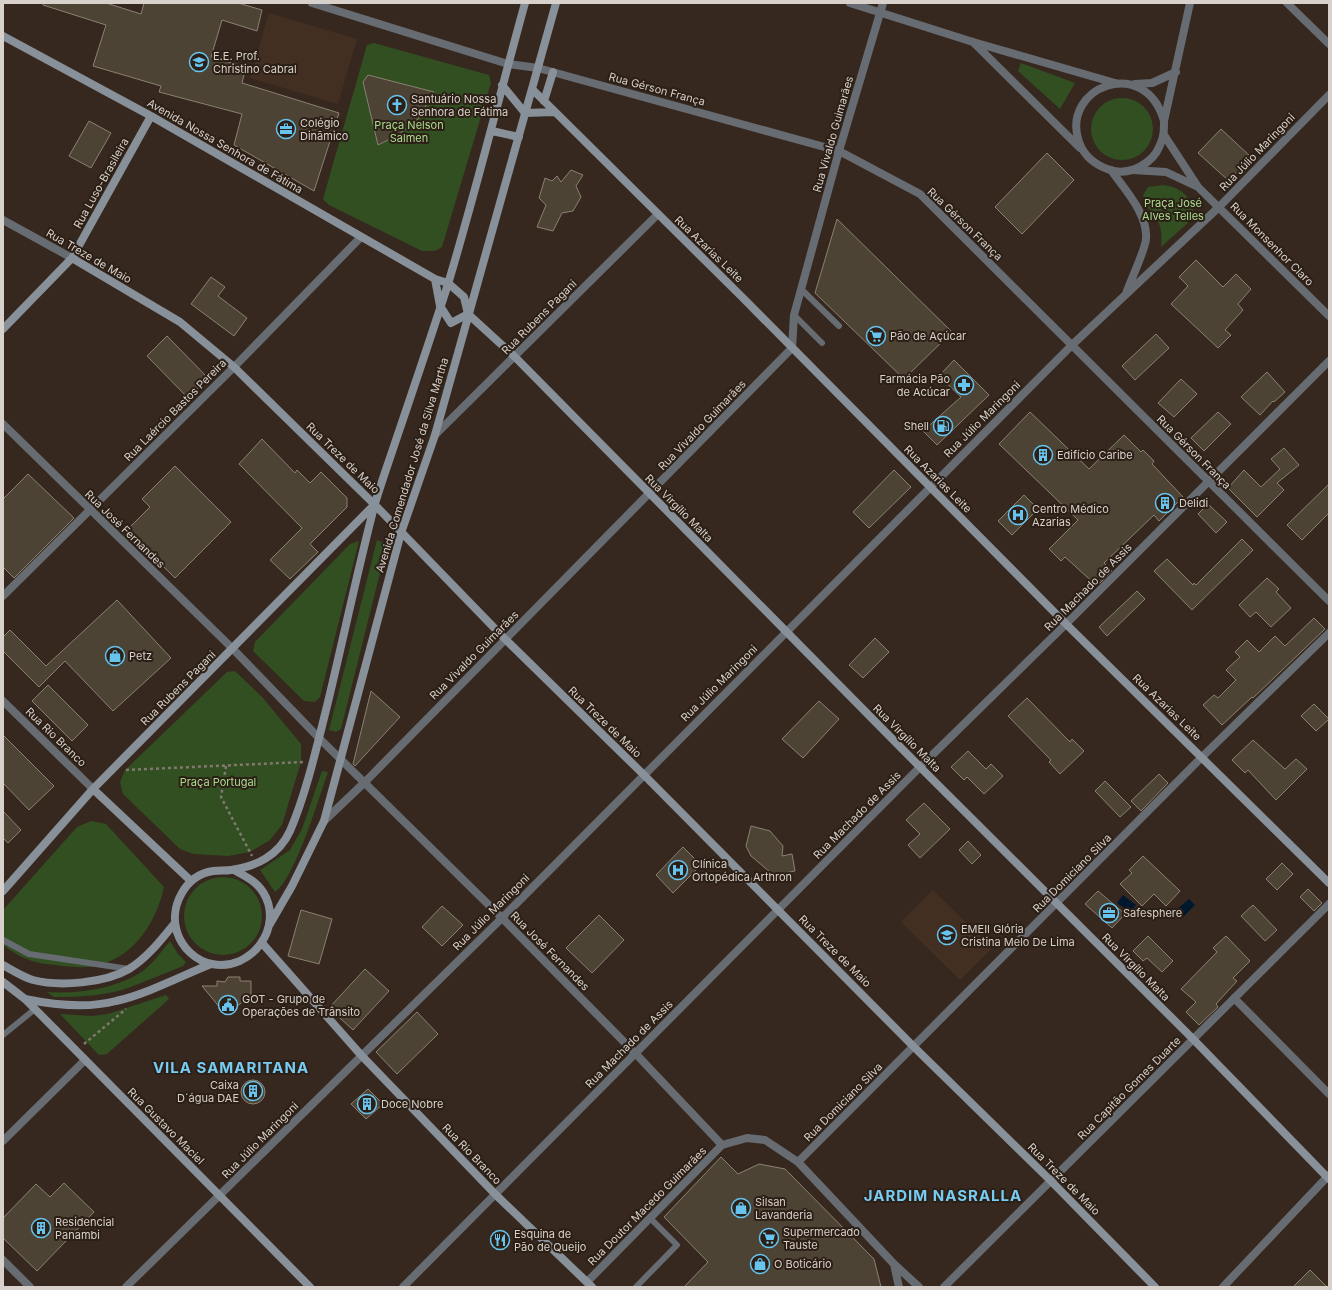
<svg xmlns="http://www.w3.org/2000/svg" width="1332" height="1290" font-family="Inter,sans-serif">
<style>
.built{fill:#422f21}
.green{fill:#314f20}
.water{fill:#00182d}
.building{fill:#4c4335;stroke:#8b8172}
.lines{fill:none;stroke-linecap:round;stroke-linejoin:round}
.path{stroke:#837871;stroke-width:2.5;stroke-dasharray:3 3;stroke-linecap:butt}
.lane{stroke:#676c72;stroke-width:6}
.street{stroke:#676c72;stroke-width:8}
.secondary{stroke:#889099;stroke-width:8}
.labels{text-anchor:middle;stroke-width:4;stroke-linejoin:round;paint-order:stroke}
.poi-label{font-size:11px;fill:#d8d0ca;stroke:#2b1f16;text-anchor:start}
.street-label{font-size:11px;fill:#d8d0ca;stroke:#2b1f16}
.park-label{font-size:11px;fill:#aadd8f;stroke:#2b1f16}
.district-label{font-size:15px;font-weight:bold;letter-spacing:1px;fill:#77ccf4;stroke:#2b1f16}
</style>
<rect width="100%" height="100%" fill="#36281f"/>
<!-- built -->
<path class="built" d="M269,13L357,39L338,104L250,78Z
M933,890L992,948L960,980L901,922Z"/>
<!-- green -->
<path class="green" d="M374,43L489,75L491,83L442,247L435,251H422L329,205L323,199L367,45Z
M1021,63L1075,83L1060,109L1018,71Z
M1091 129a31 31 0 1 1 62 0a31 31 0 1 1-62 0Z
M1163,185C1179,187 1186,193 1194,207L1190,221L1161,247C1162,238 1162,228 1157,219C1151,209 1145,209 1143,195L1148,187Z
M377,540L387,545L341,729L336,732L329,730Z
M359,541L320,697L315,702L304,701L253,651L255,642L350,544Z
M235,671L263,698L301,744V762L282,825L270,840L250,852L228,856L193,854L180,849L123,794L120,782L125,770L227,672Z
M322,771L328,772C319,797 295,879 275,892L260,870L290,850L302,829Z
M91,821L106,824L164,887C156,923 134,957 96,966C86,968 73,967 63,966C50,964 38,964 27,959C18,956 10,950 3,945V910L77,827Z
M184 916a39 39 0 1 1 78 0a39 39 0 1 1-78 0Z
M170,941L178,954L186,962L183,966C165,973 147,981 128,988C105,996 79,997 54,997L47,992C78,994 116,989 143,971C153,963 162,951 170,941Z
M166,995L169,999L107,1054L99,1055L60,1014L92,1016L108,1014Z"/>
<!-- water -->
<path class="water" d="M1123,895L1136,905L1130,912L1117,903Z
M1189,899L1195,905L1182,918L1175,911Z"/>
<!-- building -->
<path class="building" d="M43,3H106L141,14L144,3H238L262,10L257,31L222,20L211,57L246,67L242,83L339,113L314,191L234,145L242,114L159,92L161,86L93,66L106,25L43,5Z
M368,75L434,92L418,119L398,135L378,145L363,82Z
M89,121L111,133L91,168L69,156Z
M1221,129L1251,157L1229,181L1198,153Z
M1047,153L1074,180L1022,234L995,207Z
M571,170L583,175L576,186L581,197L573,211L562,213L553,231L537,227L546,205L539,198L545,178L552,181L557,176L561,182Z
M837,219L952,332L904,379L815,293Z
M1196,260L1223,287L1236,274L1251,289L1238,304L1243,310L1225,330L1231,335L1218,348L1171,304L1188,286L1179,277Z
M211,277L225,287L218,296L247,318L234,336L191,304Z
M1156,334L1169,348L1135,380L1122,366Z
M167,336L208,378L188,398L147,356Z
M954,360L989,395L937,445L923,431L961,397L939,376Z
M1267,372L1285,392L1274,402L1273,401L1260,415L1241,397Z
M1181,379L1197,394L1174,417L1158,403Z
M1030,412L1089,469L1124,435L1141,452L1143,450L1154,461L1152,464L1183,497L1159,521L1154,515L1104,563L1112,571L1097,586L1065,557L1061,561L1049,549L1078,520L999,444Z
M1218,412L1231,424L1204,451L1191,438Z
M262,439L295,473L297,470L310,483L321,472L347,498V507L310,544L318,552L290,579L270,560L302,528L239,464Z
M1284,448L1299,465L1277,483L1284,490L1257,517L1228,488L1244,470L1261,487L1280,469L1271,459Z
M175,466L231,522L175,578L127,530L150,507L142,499Z
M894,470L911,487L869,528L853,512Z
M28,474L74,518L14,578L3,567V499Z
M1329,484V513L1302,540L1287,525Z
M1024,495L1038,509L1012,535L998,521Z
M1208,504L1227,522L1216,533L1198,514Z
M1242,539L1253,550L1192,610L1154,571L1167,559L1193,585L1194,583L1196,585Z
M1267,578L1279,589L1276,592L1291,608L1271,627L1256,612L1250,617L1239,605Z
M1137,591L1145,599L1107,636L1099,627Z
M117,600L171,658L113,711L65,661L39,687L3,651V637L10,630L46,666Z
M1314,618L1325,629L1253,698L1252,697L1222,725L1203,705L1214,695L1218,698L1236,680L1226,670L1240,657L1235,652L1247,640L1259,652L1275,636L1285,646Z
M875,638L889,652L863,678L849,665Z
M48,685L88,725L72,741L32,701Z
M371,691L400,717L355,766L353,764Z
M1027,698L1070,742L1072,739L1084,751L1060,774L1049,762L1051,760L1008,716Z
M819,701L839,719L803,758L782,739Z
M1314,704L1329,719L1316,731L1301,716Z
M3,735L54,786L29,810L3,783Z
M1253,740L1285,769L1296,759L1307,769L1276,800L1248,770L1245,773L1232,760Z
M968,751L986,769L991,764L1003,776L984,794L967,777L964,780L951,767Z
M1159,774L1168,783L1141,811L1131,801Z
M1105,781L1131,807L1120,817L1095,791Z
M924,803L950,829L920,858L908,845L920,834L906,820Z
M3,811L21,830L8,843L3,838Z
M751,826L770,831L783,846L782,856L792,854L795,871L780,874L770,872L751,856L746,846Z
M968,841L981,855L972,864L959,850Z
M683,847L701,865L673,893L656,875Z
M1143,856L1180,891L1166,906L1154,894L1142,906L1120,884L1132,873L1129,870Z
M1282,863L1293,874L1277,890L1266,879Z
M1308,889L1322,903L1314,911L1300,897Z
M1098,891L1125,914L1112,928L1085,904Z
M1253,905L1277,930L1265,941L1241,916Z
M442,906L463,925L442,946L422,927Z
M301,910L332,919L319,964L288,956Z
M599,915L624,940L592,973L566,948Z
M1148,936L1173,961L1162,972L1147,958L1143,961L1133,951Z
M1226,936L1250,961L1233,978L1237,981L1216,1004L1218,1007L1199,1025L1186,1012L1196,1002L1181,989L1217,952L1213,948Z
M365,969L389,991L353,1030L329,1008Z
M228,977H240V981H251V995L226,1015L202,986H217V981L225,982Z
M417,1012L438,1034L397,1074L376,1052Z
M241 1092a12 12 0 1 1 24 0a12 12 0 1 1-24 0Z
M368,1089L383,1104L366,1119L351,1104Z
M721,1157L738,1174L759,1164L785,1169L874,1259L881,1287H684L708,1262L664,1217Z
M64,1183L94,1212L37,1271L3,1238V1218L36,1184L50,1197Z
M1310,1270L1327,1287H1293Z"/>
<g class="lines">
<!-- path -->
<path class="path" d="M226,766L221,797L252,856
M126,770L303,762
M84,1044L126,1009"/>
<!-- lane -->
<path class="lane" d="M801,289L839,326
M794,315L822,343
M3,940L29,954L129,969
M3,1035L35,1009
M636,1287L677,1245L650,1218"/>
<!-- street -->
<path class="street" d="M312,3L508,64L538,68L839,151L920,194L1329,601
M850,3L973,42L1115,83
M1287,3L1329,44
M973,42L1080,148
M1135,84L1152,83L1176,72
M1164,121C1145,54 1060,87 1079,142C1084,156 1095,165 1110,170C1129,176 1153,164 1160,145C1164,137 1164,130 1164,121L1190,3
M1111,170C1125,190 1148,214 1146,239C1145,251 1130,281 1126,294
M1133,170L1166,172L1198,187L1164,135
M1198,187L1329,316
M3,220L72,258
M3,424L233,649L319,738L502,918L635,1053L722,1145
M435,435L658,214
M3,596L234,367L361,237
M3,701L93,789
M324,821L365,782L792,348L794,315L839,151L883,3
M1234,998L1329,1094
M3,1141L85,1060
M798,1162L1202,757L1329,633
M3,1260L30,1287
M894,1264L899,1287
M587,1282L722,1145L747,1138L765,1140L798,1162L894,1264L919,1287
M126,1287L502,918L1072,345L1219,207L1329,95
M403,1287L920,767L1066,624L1329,361
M944,1287L1329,904
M1223,1287L1329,1175"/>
<!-- secondary -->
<path class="secondary" d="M3,36L151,116L435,279L448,283L464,297L468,314
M502,85L525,113L554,112
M532,89L742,297L1066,624L1329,883
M544,101L553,72
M492,131L519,137
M72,258L180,322L234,367L375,505L505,639L644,775L914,1047L1051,1181L1155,1287
M435,279L440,306L451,323L468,314
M468,314L515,357L920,767L1193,1039L1329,1179
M3,329L72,258L151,116
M93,789L191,881
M234,870C245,876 256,881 263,892C285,927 251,972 212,964C196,961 182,948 177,932C169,907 185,875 213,871C219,870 225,871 231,870C256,867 279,855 290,831C306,794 317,746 327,706C343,640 357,573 374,507C380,486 388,464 395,443C413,390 431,337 448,284C476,191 499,97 525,3
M3,891L93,789L374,505
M270,924L292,886L324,821L401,533L435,435L556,3
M262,943L361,1055L496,1195L592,1287
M3,965C12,970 23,977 33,980C60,987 105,983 129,969C147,958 161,940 174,924
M3,982L25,999L310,1287
M25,999C54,1005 86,1009 116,1001C147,994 181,976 211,964"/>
</g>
<!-- icons -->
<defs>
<symbol id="school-ring" viewBox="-11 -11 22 22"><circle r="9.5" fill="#2b1f16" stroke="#66c4ef" stroke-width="1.5"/><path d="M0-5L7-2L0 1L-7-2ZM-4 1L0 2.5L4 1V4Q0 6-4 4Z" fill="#66c4ef"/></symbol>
<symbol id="church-ring" viewBox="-11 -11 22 22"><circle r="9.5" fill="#2b1f16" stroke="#66c4ef" stroke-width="1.5"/><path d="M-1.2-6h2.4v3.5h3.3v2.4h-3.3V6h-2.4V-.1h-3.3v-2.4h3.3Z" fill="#66c4ef"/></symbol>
<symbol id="office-ring" viewBox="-11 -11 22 22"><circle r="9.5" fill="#2b1f16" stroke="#66c4ef" stroke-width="1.5"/><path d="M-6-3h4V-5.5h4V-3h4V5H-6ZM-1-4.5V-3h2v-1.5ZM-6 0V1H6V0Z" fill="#66c4ef"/></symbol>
<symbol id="supermarket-ring" viewBox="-11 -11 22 22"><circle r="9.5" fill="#2b1f16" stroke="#66c4ef" stroke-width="1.5"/><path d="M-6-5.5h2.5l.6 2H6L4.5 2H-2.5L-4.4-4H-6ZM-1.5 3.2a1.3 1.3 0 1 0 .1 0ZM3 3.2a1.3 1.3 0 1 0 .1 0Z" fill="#66c4ef"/></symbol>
<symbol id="pharmacy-ring" viewBox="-11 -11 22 22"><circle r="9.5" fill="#2b1f16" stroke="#66c4ef" stroke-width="1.5"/><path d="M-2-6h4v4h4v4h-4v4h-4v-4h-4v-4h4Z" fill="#66c4ef"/></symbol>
<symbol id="fuel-ring" viewBox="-11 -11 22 22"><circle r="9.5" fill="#2b1f16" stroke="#66c4ef" stroke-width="1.5"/><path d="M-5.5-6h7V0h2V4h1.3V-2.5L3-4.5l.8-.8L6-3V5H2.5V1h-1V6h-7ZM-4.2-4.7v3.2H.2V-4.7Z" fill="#66c4ef"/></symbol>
<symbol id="building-ring" viewBox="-11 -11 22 22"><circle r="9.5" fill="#2b1f16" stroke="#66c4ef" stroke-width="1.5"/><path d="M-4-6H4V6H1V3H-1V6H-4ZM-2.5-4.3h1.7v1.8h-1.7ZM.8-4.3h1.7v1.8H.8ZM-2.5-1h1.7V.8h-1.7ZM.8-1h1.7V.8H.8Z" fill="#66c4ef"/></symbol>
<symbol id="hospital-ring" viewBox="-11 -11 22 22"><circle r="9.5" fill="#2b1f16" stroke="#66c4ef" stroke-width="1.5"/><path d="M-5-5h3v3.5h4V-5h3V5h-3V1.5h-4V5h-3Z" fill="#66c4ef"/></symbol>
<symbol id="shop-ring" viewBox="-11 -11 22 22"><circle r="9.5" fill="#2b1f16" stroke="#66c4ef" stroke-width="1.5"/><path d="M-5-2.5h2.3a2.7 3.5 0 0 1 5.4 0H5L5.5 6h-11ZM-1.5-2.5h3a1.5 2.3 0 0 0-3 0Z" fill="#66c4ef"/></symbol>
<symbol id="civic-ring" viewBox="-11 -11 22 22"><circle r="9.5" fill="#2b1f16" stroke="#66c4ef" stroke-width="1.5"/><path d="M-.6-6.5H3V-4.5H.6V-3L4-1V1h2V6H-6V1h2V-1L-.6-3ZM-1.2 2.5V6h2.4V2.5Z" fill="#66c4ef"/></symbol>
<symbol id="restaurant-ring" viewBox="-11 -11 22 22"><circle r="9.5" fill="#2b1f16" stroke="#66c4ef" stroke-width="1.5"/><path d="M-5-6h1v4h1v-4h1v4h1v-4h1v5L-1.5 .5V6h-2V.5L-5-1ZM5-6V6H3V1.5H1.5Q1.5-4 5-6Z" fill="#66c4ef"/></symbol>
</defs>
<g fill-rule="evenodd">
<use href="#school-ring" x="188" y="51" width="22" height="22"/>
<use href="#church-ring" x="386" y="94" width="22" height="22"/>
<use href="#office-ring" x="275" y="118" width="22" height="22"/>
<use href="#supermarket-ring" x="865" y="325" width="22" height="22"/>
<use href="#pharmacy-ring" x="953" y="374" width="22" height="22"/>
<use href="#fuel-ring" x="932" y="415" width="22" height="22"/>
<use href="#building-ring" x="1032" y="444" width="22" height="22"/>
<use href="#building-ring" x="1154" y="492" width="22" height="22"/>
<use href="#hospital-ring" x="1007" y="504" width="22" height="22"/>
<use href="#shop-ring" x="104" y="645" width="22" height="22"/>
<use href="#hospital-ring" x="667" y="859" width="22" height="22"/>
<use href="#office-ring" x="1098" y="902" width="22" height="22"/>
<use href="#school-ring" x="936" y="924" width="22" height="22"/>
<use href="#civic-ring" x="217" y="994" width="22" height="22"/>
<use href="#building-ring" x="242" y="1080" width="22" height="22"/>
<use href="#building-ring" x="356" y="1093" width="22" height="22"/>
<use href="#shop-ring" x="730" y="1197" width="22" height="22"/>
<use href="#building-ring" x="30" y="1217" width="22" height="22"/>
<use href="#supermarket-ring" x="758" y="1227" width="22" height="22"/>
<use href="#restaurant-ring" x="489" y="1229" width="22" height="22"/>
<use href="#shop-ring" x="749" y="1253" width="22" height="22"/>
</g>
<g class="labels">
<!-- poi labels -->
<g class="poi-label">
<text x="213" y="60">E.E. Prof.<tspan x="213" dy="13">Christino Cabral</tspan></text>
<text x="411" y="103">Santuário Nossa<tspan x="411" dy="13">Senhora de Fátima</tspan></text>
<text x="300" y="127">Colégio<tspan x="300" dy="13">Dinãmico</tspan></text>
<text x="890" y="340">Pão de Açúcar</text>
<text x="950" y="383" text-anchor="end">Farmácia Pão<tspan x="950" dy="13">de Acúcar</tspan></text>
<text x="929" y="430" text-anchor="end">Shell</text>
<text x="1057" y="459">Edifício Caribe</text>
<text x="1179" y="507">Delidi</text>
<text x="1032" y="513">Centro Médico<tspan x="1032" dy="13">Azarias</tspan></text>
<text x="129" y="660">Petz</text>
<text x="692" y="868">Clínica<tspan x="692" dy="13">Ortopédica Arthron</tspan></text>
<text x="1123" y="917">Safesphere</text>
<text x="961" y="933">EMEII Glória<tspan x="961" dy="13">Cristina Melo De Lima</tspan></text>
<text x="242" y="1003">GOT - Grupo de<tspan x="242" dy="13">Operações de Trânsito</tspan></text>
<text x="239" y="1089" text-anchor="end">Caixa<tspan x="239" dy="13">D´água DAE</tspan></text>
<text x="381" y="1108">Doce Nobre</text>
<text x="755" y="1206">Silsan<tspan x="755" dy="13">Lavanderia</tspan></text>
<text x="55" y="1226">Residencial<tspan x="55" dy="13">Panambi</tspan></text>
<text x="783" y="1236">Supermercado<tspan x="783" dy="13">Tauste</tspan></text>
<text x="514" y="1238">Esquina de<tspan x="514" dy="13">Pão de Queijo</tspan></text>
<text x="774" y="1268">O Boticário</text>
</g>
<!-- street labels -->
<g class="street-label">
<text transform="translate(657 89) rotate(15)" y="4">Rua Gérson França</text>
<text transform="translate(833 134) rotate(-74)" y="4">Rua Vivaldo Guimarães</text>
<text transform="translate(225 146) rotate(30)" y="4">Avenida Nossa Senhora de Fátima</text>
<text transform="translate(1257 152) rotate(-46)" y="4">Rua Júlio Maringoni</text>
<text transform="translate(101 183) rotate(-61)" y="4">Rua Luso-Brasileira</text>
<text transform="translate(965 224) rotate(44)" y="4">Rua Gérson França</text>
<text transform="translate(1272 244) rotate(45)" y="4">Rua Monsenhor Claro</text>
<text transform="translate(709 249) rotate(44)" y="4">Rua Azarias Leite</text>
<text transform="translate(89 256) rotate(30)" y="4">Rua Treze de Maio</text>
<text transform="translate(539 317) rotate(-45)" y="4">Rua Rubens Pagani</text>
<text transform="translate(175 410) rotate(-45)" y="4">Rua Laércio Bastos Pereira</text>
<text transform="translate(982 419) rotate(-45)" y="4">Rua Júlio Maringoni</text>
<text transform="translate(702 425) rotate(-46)" y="4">Rua Vivaldo Guimarães</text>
<text transform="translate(1194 452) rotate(45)" y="4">Rua Gérson França</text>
<text transform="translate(343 458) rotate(44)" y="4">Rua Treze de Maio</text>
<text transform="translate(412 465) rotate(-73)" y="4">Avenida Comendador José da Silva Martha</text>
<text transform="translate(938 479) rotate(45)" y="4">Rua Azarias Leite</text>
<text transform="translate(679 508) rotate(45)" y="4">Rua Virgílio Malta</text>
<text transform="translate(125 529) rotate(44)" y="4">Rua José Fernandes</text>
<text transform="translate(1088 587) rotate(-45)" y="4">Rua Machado de Assis</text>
<text transform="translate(474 655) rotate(-45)" y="4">Rua Vivaldo Guimarães</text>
<text transform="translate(719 683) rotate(-45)" y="4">Rua Júlio Maringoni</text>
<text transform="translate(178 688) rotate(-45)" y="4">Rua Rubens Pagani</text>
<text transform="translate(1167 707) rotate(44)" y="4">Rua Azarias Leite</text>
<text transform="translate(605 722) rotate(44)" y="4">Rua Treze de Maio</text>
<text transform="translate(56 737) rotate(44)" y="4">Rua Rio Branco</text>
<text transform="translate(907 738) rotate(45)" y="4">Rua Virgílio Malta</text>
<text transform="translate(857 815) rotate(-45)" y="4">Rua Machado de Assis</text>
<text transform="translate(1072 873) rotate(-45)" y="4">Rua Domiciano Silva</text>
<text transform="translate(491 912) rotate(-45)" y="4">Rua Júlio Maringoni</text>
<text transform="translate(550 951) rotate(45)" y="4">Rua José Fernandes</text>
<text transform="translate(835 951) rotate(45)" y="4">Rua Treze de Maio</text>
<text transform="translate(1136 967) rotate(45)" y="4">Rua Virgílio Malta</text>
<text transform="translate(629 1044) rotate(-45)" y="4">Rua Machado de Assis</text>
<text transform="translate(1129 1088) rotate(-45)" y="4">Rua Capitão Gomes Duarte</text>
<text transform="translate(843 1102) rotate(-45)" y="4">Rua Domiciano Silva</text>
<text transform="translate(166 1126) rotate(45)" y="4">Rua Gustavo Maciel</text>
<text transform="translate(260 1140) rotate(-45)" y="4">Rua Júlio Maringoni</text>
<text transform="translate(472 1154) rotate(46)" y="4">Rua Rio Branco</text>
<text transform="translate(1064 1179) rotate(45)" y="4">Rua Treze de Maio</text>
<text transform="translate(647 1206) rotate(-45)" y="4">Rua Doutor Macedo Guimarães</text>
</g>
<!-- park labels -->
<g class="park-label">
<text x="409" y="129">Praça Nelson<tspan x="409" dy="13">Salmen</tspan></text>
<text x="1173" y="207">Praça José<tspan x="1173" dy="13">Alves Telles</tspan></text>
<text x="218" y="786">Praça Portugal</text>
</g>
<!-- district labels -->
<g class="district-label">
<text x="231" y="1073">VILA SAMARITANA</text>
<text x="943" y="1201">JARDIM NASRALLA</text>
</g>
</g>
<!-- border -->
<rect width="1332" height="1290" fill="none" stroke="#d8d0ca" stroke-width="8"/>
</svg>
